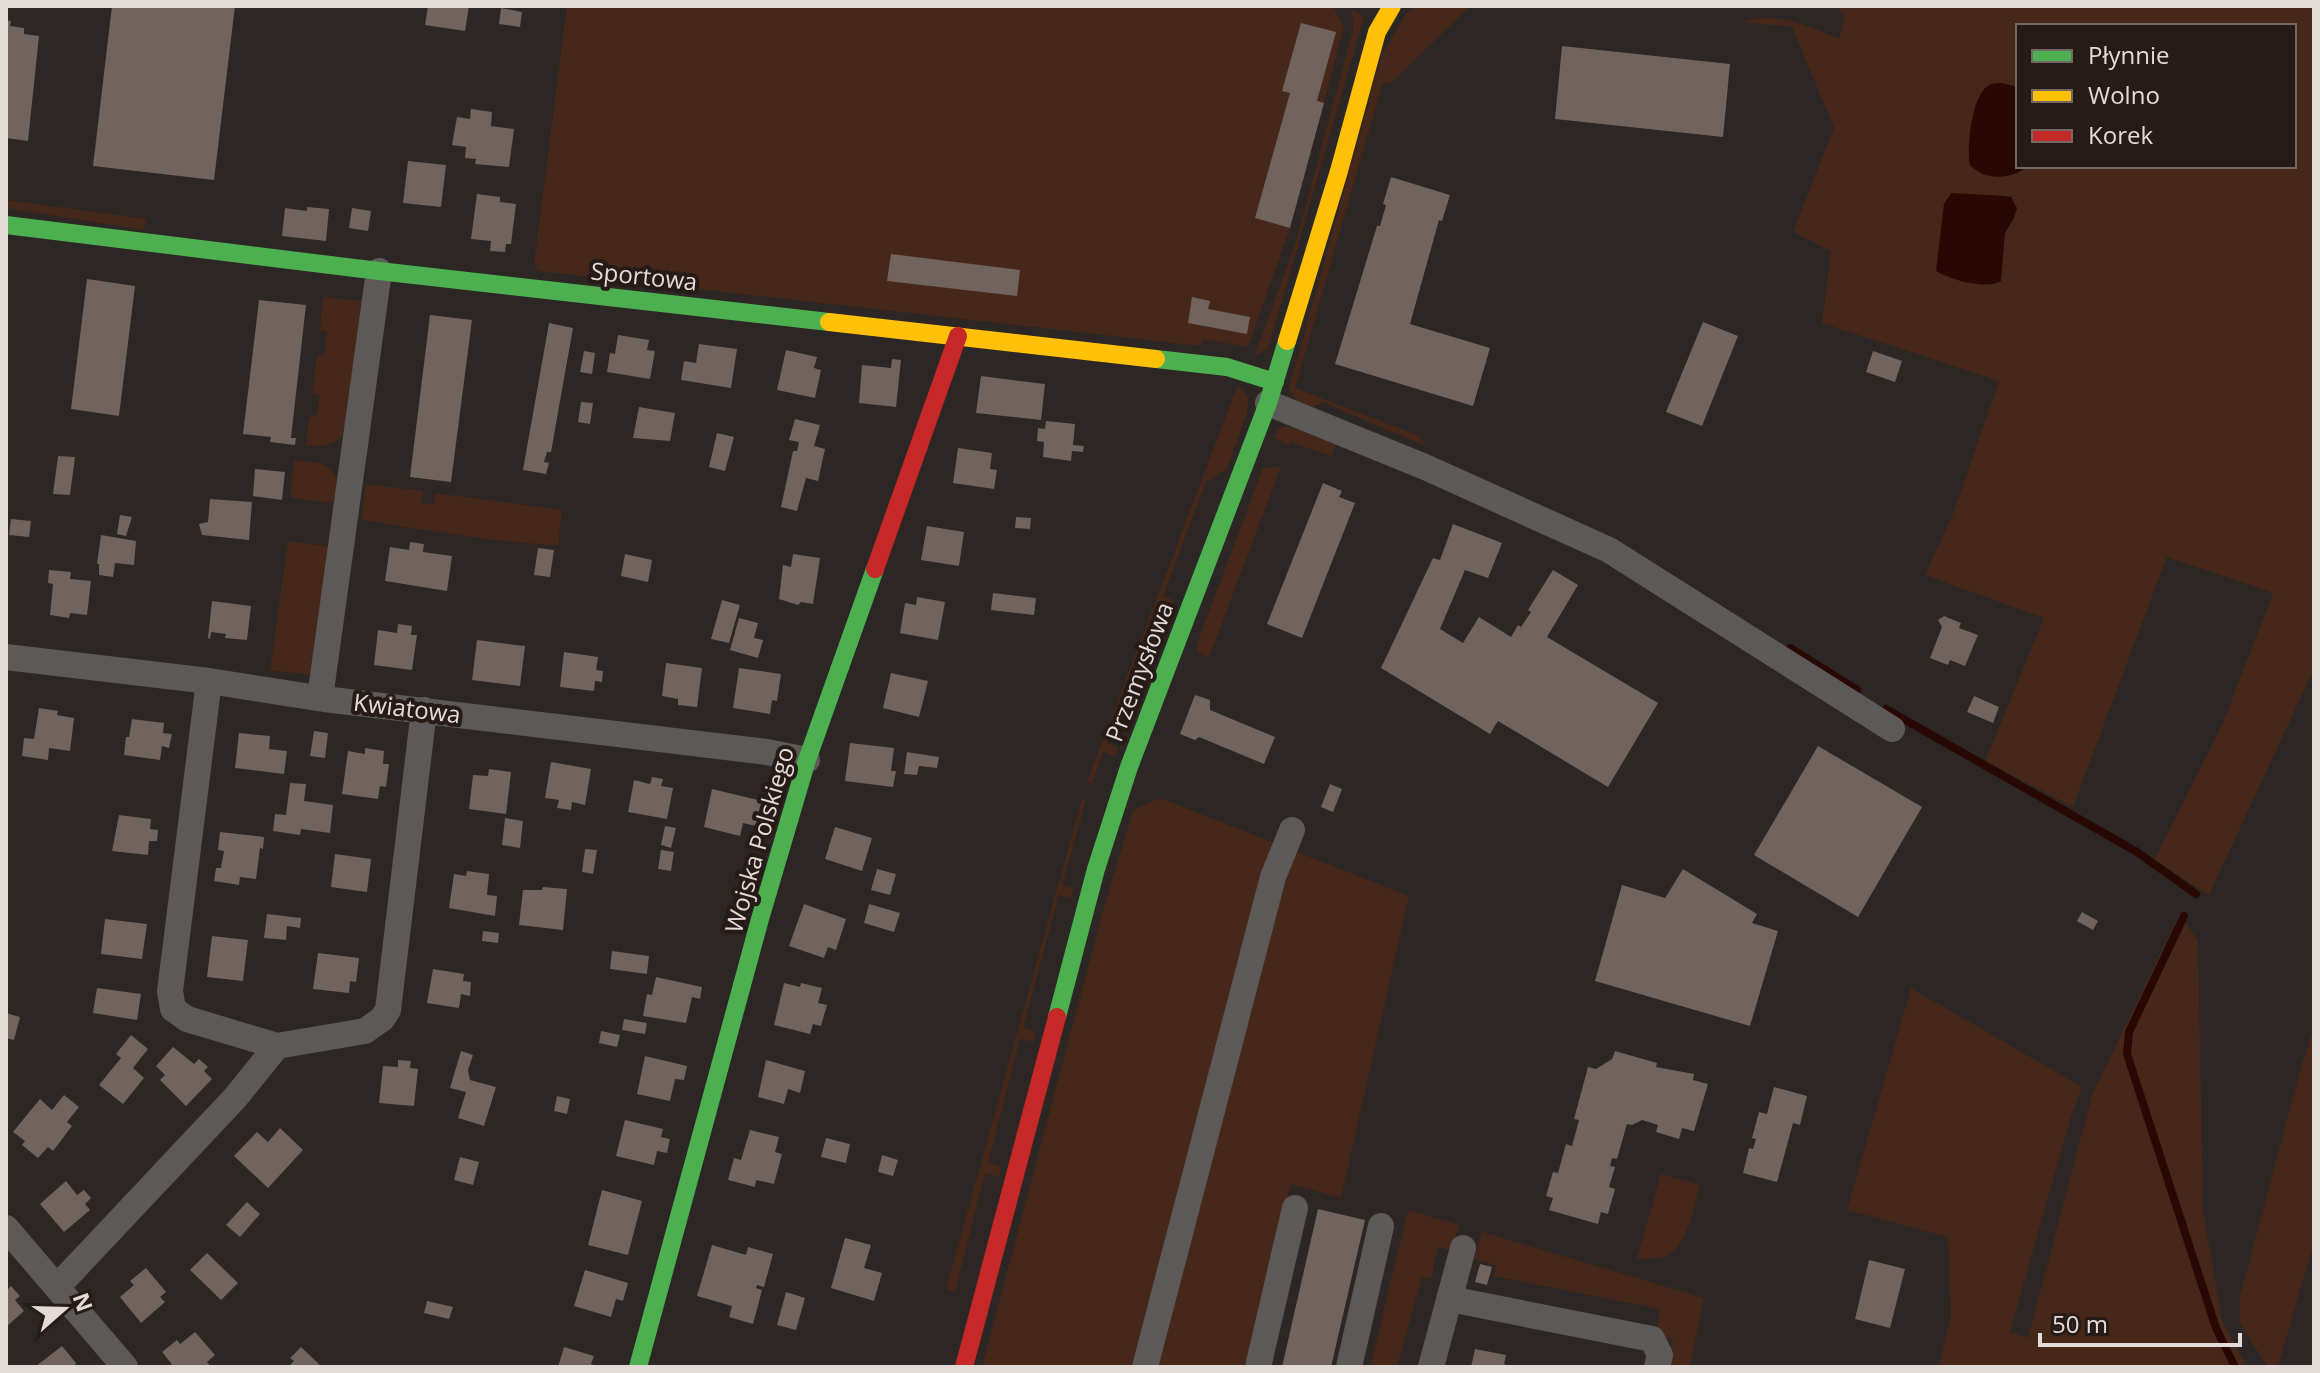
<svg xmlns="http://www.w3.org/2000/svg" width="2320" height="1373" font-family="'Open Sans',sans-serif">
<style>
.green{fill:#46281a;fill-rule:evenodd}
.water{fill:#270803}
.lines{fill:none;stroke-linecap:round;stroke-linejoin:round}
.stream{stroke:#270803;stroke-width:8}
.building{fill:#71635e}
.street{stroke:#5c5958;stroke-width:26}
.fast{stroke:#4caf50;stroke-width:18}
.slow{stroke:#ffc107;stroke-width:18}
.jam{stroke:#c62828;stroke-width:18}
.labels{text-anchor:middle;stroke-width:8;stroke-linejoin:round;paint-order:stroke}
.street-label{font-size:24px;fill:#e3dbd8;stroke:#261b17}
</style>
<rect width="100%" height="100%" fill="#2c2624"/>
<!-- green -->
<path class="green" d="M567,6H1333L1344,27L1290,228L1248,347L1203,339L1201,346L538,271L534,263Z
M1417,6H1470L1390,84L1383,82L1295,388L1420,436L1425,446L1322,402L1311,408C1300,404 1294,399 1289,388L1382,55L1406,14Z
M1836,6H2314V669L2209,895L2154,860L2222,725L2273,593L2167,557L2073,807L1985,761L2044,618L1925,575L1953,514L1999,381L1822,323L1831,251L1793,232L1834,128L1792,27L1742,22C1776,11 1808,25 1839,39L1845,16ZM2018,26H2294V166H2018Z
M1352,10L1357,11L1364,17L1268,349L1254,357L1296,242L1353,30Z
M6,200L147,219L144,230L6,208Z
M323,297L363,301L347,430C336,445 324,448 306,445L309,418L317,414L320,395L312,393L317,355H324L327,332L320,330Z
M1238,384L1245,392L1248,400L1247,413L1227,469L1206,482L1163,596L1174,600L1173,609L1160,605L1107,743L1118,748L1116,757L1103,752L1092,784L1087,782Z
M1288,426L1336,444L1331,456L1291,442L1289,446L1274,437L1277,429Z
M294,460C303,461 314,461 322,464C339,471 342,489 332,503L290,498Z
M1281,467L1209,658L1197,652L1196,646L1263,468Z
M366,484L423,491L422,503L434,504L435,493L562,510L558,546L484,539L361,520Z
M288,541L332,547L314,670L310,675L270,670Z
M1160,798L1409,896L1341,1198L1291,1184L1246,1367H982L1104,907L1133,810Z
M1082,799L1086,801L1062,885L1073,888L1071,898L1059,895L1023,1028L1035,1032L1033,1042L1020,1039L988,1163L1001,1167L999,1177L985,1173L955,1291L946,1289Z
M2180,913L2198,941L2203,1210L2222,1320L2247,1367H1938L1951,1316L1948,1237L1847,1210L1911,988L2082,1087L2072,1113L2010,1332L2028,1338L2092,1095Z
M2314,1028V1242L2278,1367H2268L2240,1324V1296L2301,1067Z
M1661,1174L1700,1185C1690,1220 1686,1268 1637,1258Z
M1408,1210L1459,1225L1452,1250L1438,1247L1431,1279L1422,1277L1397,1367H1370Z
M1482,1232L1704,1298L1690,1367H1667L1673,1339L1662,1336L1657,1329L1660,1309L1494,1276L1496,1265L1474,1259Z"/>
<!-- water -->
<path class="water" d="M2002,83L2018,87V166H2028C2011,180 1985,181 1970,165C1966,148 1972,94 1989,85C1993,83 1998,83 2002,83Z
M1951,193C1971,195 1991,194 2011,197L2017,208L2014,218L2005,233L2001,281C1987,290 1951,280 1936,271L1944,204Z"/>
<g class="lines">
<!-- stream -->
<path class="stream" d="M1790,648L1857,690
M1886,709L2137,852L2196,894
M2184,916L2129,1032L2127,1054L2216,1328L2235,1367"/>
</g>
<!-- building -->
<path class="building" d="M112,6H235L214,180L93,166Z
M428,6H469L465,31L425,25Z
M501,8L522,12L520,27L499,24Z
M6,20L11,21L10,26L24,28V34L39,36L28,141L6,138Z
M1301,23L1336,32L1317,101L1324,103L1290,228L1255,218L1290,93L1282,91Z
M1562,46L1730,64L1723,137L1555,119Z
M471,109L492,112L491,126L514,129L509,167L475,164L476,159L465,158L466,147L452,145L457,117L470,119Z
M408,161L446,165L441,207L403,203Z
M1391,177L1450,195L1442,221L1439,220L1410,324L1490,348L1473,406L1335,364L1377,226H1380L1386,205L1383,204Z
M477,194L500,197V202L516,204L511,244H506L505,252L490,251L491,241L471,239Z
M307,207L329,209L326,241L282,236L285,208L307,211Z
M352,208L371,211L368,231L349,228Z
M891,254L1020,270L1017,296L887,281Z
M87,279L135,286L119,416L71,409Z
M1192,297L1210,301L1208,309L1250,317L1247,334L1188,323Z
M259,300L306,305L291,438H296L295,445L270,442L271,437L243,434Z
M430,315L472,320L451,482L410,477Z
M1703,322L1738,336L1702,426L1666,412Z
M549,323L573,328L551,452H547L544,462L549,463L546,474L523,470Z
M618,335L649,340L647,350L655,351L650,379L607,372L610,353L615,354Z
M699,344L737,349L731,388L681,380L684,361L696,363Z
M786,350L817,357L814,368L821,370L815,398L777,390Z
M584,351L595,353L592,374L580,372Z
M1873,351L1902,361L1895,382L1866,372Z
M892,359L901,360L896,407L859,403L862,365L891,368Z
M981,376L1045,384L1041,420L976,413Z
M581,402L593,403L590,424L578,422Z
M639,407L675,413L670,441L633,438Z
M795,419L820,425L814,446L825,449L818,481L806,478L797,511L781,507L793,451H797L799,442L789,440Z
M1046,421L1075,424L1073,445L1084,446L1083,452L1072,451L1071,461L1043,457L1044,442L1037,441L1038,428L1045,429Z
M717,433L734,437L725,471L709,467Z
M958,448L992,453L990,469L997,470L994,489L953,483Z
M58,456L75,457L70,495L53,494Z
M255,469L285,472L282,500L253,496Z
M1323,483L1342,491L1339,497L1355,503L1302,638L1267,624Z
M210,499L252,502L249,540L202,535L199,524L208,522Z
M120,515L132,517L126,536L117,534Z
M1016,517L1031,518L1030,529L1015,528Z
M11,519L31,521L29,537L9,535Z
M1453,524L1502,543L1488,578L1465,570L1440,629L1463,643L1479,617L1511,637L1518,625L1521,627L1531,612L1528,610L1553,570L1578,585L1547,637L1658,703L1608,787L1498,721L1490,734L1381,668L1433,558L1440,560Z
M927,526L964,532L959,566L921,560Z
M101,535L136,541L134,565L115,563L113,577L99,575V564H97Z
M410,542L424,544L423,552L452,556L447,591L385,581L390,547L409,550Z
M538,548L554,550L550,577L534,575Z
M625,554L652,560L648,582L621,576Z
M793,554L820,558L813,604L801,602L798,605L779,599L783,565L791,567Z
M49,570L71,572L70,579L91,581L87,615L70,613L69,618L50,615L53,584L48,583Z
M993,593L1036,598L1034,615L991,610Z
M917,597L945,602L938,640L900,633L905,603L916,605Z
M722,600L740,605L729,643L711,639Z
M212,601L251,606L247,640L225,638L226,634L211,632L210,639L208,638Z
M1944,616L1961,623L1959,628L1978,635L1965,666L1950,660L1948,665L1930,658L1942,627L1938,620Z
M739,618L758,623L754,638L763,640L758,658L730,650Z
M398,624L412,626L411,635H417L412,670L374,665L378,630L397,633Z
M477,640L525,646L520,686L472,680Z
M564,652L598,657L596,670L603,671L602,682L595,681L594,691L560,687Z
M666,663L702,668L697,707L678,705V699L662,696Z
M739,668L781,674L777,701L772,700L770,714L733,708Z
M891,673L928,681L919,717L883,708Z
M1195,695L1210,700V710L1275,737L1264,764L1199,737L1195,740L1180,734Z
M1974,696L1999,707L1993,723L1967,712Z
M39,708L58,711L57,715L74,718L70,751L49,748L48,760L22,756L24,738L34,739Z
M132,719L164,723L163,733L172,734L169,748L162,746L160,760L124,755L126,737H129Z
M314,731L328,733L325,758L310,756Z
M239,733L270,736L269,749L287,751L284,774L235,768Z
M850,743L894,748L891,771H896L893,787L845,781Z
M1818,746L1922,807L1858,917L1754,855Z
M365,748L384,751L383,764H389L386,787L380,786L378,799L342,794L348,751L365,754Z
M907,752L939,757L937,768L919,766L917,775L904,774Z
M551,762L591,769L585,805L572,802L571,810L557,808L559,800L545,798Z
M489,769L511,772L506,814L469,809L473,775L488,776Z
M652,777L663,779L661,786L673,788L667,819L628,812L634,780L650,784Z
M290,783L306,784L304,801L333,805L330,833L301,829L300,835L273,831L275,814L286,815Z
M1330,784L1342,789L1333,812L1321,807Z
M712,789L762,801L756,826L743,823L740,836L704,827Z
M119,815L151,819L150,829L158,830L157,841H149L148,855L112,851Z
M505,818L523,821L520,848L502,845Z
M665,826L676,828L671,848L661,845Z
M835,827L872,838L862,871L825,859Z
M220,832L264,837L263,849L260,848L256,879L240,877L239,885L214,881L216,868H221L224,851L218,850Z
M585,849L597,850L593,874L582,872Z
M661,850L674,852L671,871L658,869Z
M335,854L371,859L367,892L331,887Z
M877,869L896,874L890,895L871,890Z
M1683,869L1757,914L1752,923L1778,931L1750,1026L1595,981L1622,885L1665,898Z
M467,871L489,874L487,895L497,896L495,916L449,908L454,874L466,876Z
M543,887L567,889L563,930L519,925L523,890H542Z
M804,904L846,919L836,950L828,947L824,958L789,946Z
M869,904L900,913L894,932L864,923Z
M2082,912L2098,921L2093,930L2077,921Z
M267,914L301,918L300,928L287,926L286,940L264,938Z
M105,919L147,924L142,959L101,954Z
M483,931L499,933L498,943L482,941Z
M212,936L248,940L243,981L207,977Z
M612,951L649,956L647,974L610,969Z
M318,953L359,958L356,982L350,981L349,993L313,989Z
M433,969L464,974L463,981L471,982L470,996L461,994L459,1008L427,1003Z
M656,977L702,987L700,999L692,997L686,1023L643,1016L647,994L652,995Z
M784,983L800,987L801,983L822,988L818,1003L827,1005L821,1026L813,1024L810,1034L774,1025Z
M97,988L141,994L137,1020L93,1013Z
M6,1013L20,1017L14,1040L6,1038Z
M624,1019L647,1023L645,1034L622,1030Z
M601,1031L620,1035L617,1047L599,1043Z
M131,1035L148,1049L133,1068L144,1078L123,1104L99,1085L121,1058L116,1054Z
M173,1047L194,1064L199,1059L208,1067L204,1071L212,1079L186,1106L160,1080L165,1075L156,1066Z
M461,1051L473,1055L468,1070L470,1080L496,1087L484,1126L458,1118L466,1092L450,1088Z
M1615,1051L1657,1063L1656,1067L1694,1074L1693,1080L1708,1084L1694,1131L1682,1128L1679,1139L1656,1132L1658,1125L1642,1120L1632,1125L1627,1124L1617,1159L1612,1158L1610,1166L1615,1167L1609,1187L1615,1189L1608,1214L1601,1212L1598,1224L1549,1210L1553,1198L1546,1196L1553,1172L1558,1173L1566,1144L1572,1146L1579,1120L1574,1119L1588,1067L1596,1069L1612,1059Z
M645,1056L687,1066L684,1080L675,1079L670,1101L637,1094Z
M398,1060L411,1061L410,1068L418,1069L414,1106L379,1103L383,1066L398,1067Z
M766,1060L805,1071L800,1093L788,1089L784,1104L758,1097Z
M1774,1087L1807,1096L1800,1125L1793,1123L1777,1182L1743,1173L1749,1148L1753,1149L1756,1139L1752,1138L1759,1112L1767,1114Z
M64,1095L79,1107L67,1122L72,1126L53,1151L48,1147L38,1158L22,1145L25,1141L13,1132L40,1099L52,1110Z
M557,1096L570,1099L567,1114L554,1111Z
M625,1120L663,1129L661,1137L670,1139L667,1153L657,1151L654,1165L616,1156Z
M280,1128L303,1150L268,1188L234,1156L257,1132L268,1142Z
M750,1130L779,1137L775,1152L782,1154L774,1184L756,1180L755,1187L728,1180L734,1158L741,1160Z
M826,1138L850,1144L846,1163L821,1157Z
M882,1155L898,1160L893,1176L878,1172Z
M460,1157L479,1162L473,1185L454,1180Z
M66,1181L77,1195L84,1190L91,1198L85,1204L90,1210L64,1232L40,1204Z
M602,1190L642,1201L628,1255L588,1245Z
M247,1202L260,1214L240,1237L226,1225Z
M1318,1209L1365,1220L1331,1367H1282Z
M845,1238L871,1245L864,1268L882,1273L874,1301L831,1288Z
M712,1245L746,1255L748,1247L773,1254L764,1287L757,1285L756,1288L762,1290L753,1324L729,1317L732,1306L697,1296Z
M207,1253L238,1283L221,1300L190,1270Z
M1869,1260L1905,1269L1890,1328L1855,1319Z
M1480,1264L1492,1267L1487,1285L1475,1282Z
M146,1268L166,1292L160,1297L165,1302L141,1323L120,1297L134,1285L130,1281Z
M585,1270L628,1283L623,1301L616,1299L611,1317L574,1306Z
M11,1286L20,1296L15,1300L24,1311L6,1327V1291Z
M786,1292L805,1298L796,1330L777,1325Z
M427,1301L453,1307L449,1319L424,1313Z
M195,1332L215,1355L207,1362L211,1367H174L162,1352L177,1340L180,1344Z
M62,1346L76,1363L74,1367H35Z
M301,1347L322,1367H288L294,1361L290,1358Z
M564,1347L594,1356L591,1364L599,1367H558Z
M1475,1349L1506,1355L1504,1364L1510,1367H1471Z"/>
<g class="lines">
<!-- street -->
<path class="street" d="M1268,403L1425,467L1609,550L1892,729
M6,657L209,681L324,699L767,752L807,760
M209,681L170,991L173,1009L187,1019L277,1046L365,1031L382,1019L388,1010L424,710
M320,698L379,271
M6,1228L125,1367
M57,1287L235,1098L277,1046
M1450,1299L1652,1339L1660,1355L1657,1367
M1145,1367L1273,877L1292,830
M1258,1367L1295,1208
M1349,1367L1381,1226
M1431,1367L1463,1248"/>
<!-- fast -->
<path class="fast" d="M6,225L379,271L829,322
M1156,359L1227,367L1275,382
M1057,1017L1096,869L1129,767L1268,403L1287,341
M638,1367L760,919L807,760L875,569"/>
<!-- slow -->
<path class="slow" d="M829,322L1156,359
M1287,341L1339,171L1377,32L1392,6"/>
<!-- jam -->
<path class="jam" d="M875,569L958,336
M964,1367L1057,1017"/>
</g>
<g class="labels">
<!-- street labels -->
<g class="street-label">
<text transform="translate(644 277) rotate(6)" y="8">Sportowa</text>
<text transform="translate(1140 672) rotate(-69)" y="8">Przemysłowa</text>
<text transform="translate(407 709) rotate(7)" y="8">Kwiatowa</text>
<text transform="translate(760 840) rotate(-74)" y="8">Wojska Polskiego</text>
</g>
</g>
<!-- border -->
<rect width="2320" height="1373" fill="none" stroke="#e3dbd8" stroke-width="16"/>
<!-- legend -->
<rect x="2016" y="24" width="280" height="144" fill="#261b17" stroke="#726864" stroke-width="2"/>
<rect x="2032" y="50" width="40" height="12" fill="#4caf50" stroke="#726864" stroke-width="2"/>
<text x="2088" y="64" font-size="24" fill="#e3dbd8">Płynnie</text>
<rect x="2032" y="90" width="40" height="12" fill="#ffc107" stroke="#726864" stroke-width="2"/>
<text x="2088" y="104" font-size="24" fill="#e3dbd8">Wolno</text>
<rect x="2032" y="130" width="40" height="12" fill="#c62828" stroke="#726864" stroke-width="2"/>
<text x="2088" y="144" font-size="24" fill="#e3dbd8">Korek</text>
<!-- north arrow -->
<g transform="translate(64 1309) rotate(70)" stroke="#261b17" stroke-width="6" paint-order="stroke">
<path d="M0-6L14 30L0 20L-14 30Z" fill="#e3dbd8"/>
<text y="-12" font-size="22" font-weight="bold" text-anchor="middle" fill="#e3dbd8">N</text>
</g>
<!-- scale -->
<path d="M2040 1333v12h200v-12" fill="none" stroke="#e3dbd8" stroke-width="4"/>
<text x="2052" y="1333" font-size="24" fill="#e3dbd8" stroke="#261b17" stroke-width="6" paint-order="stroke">50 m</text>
</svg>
